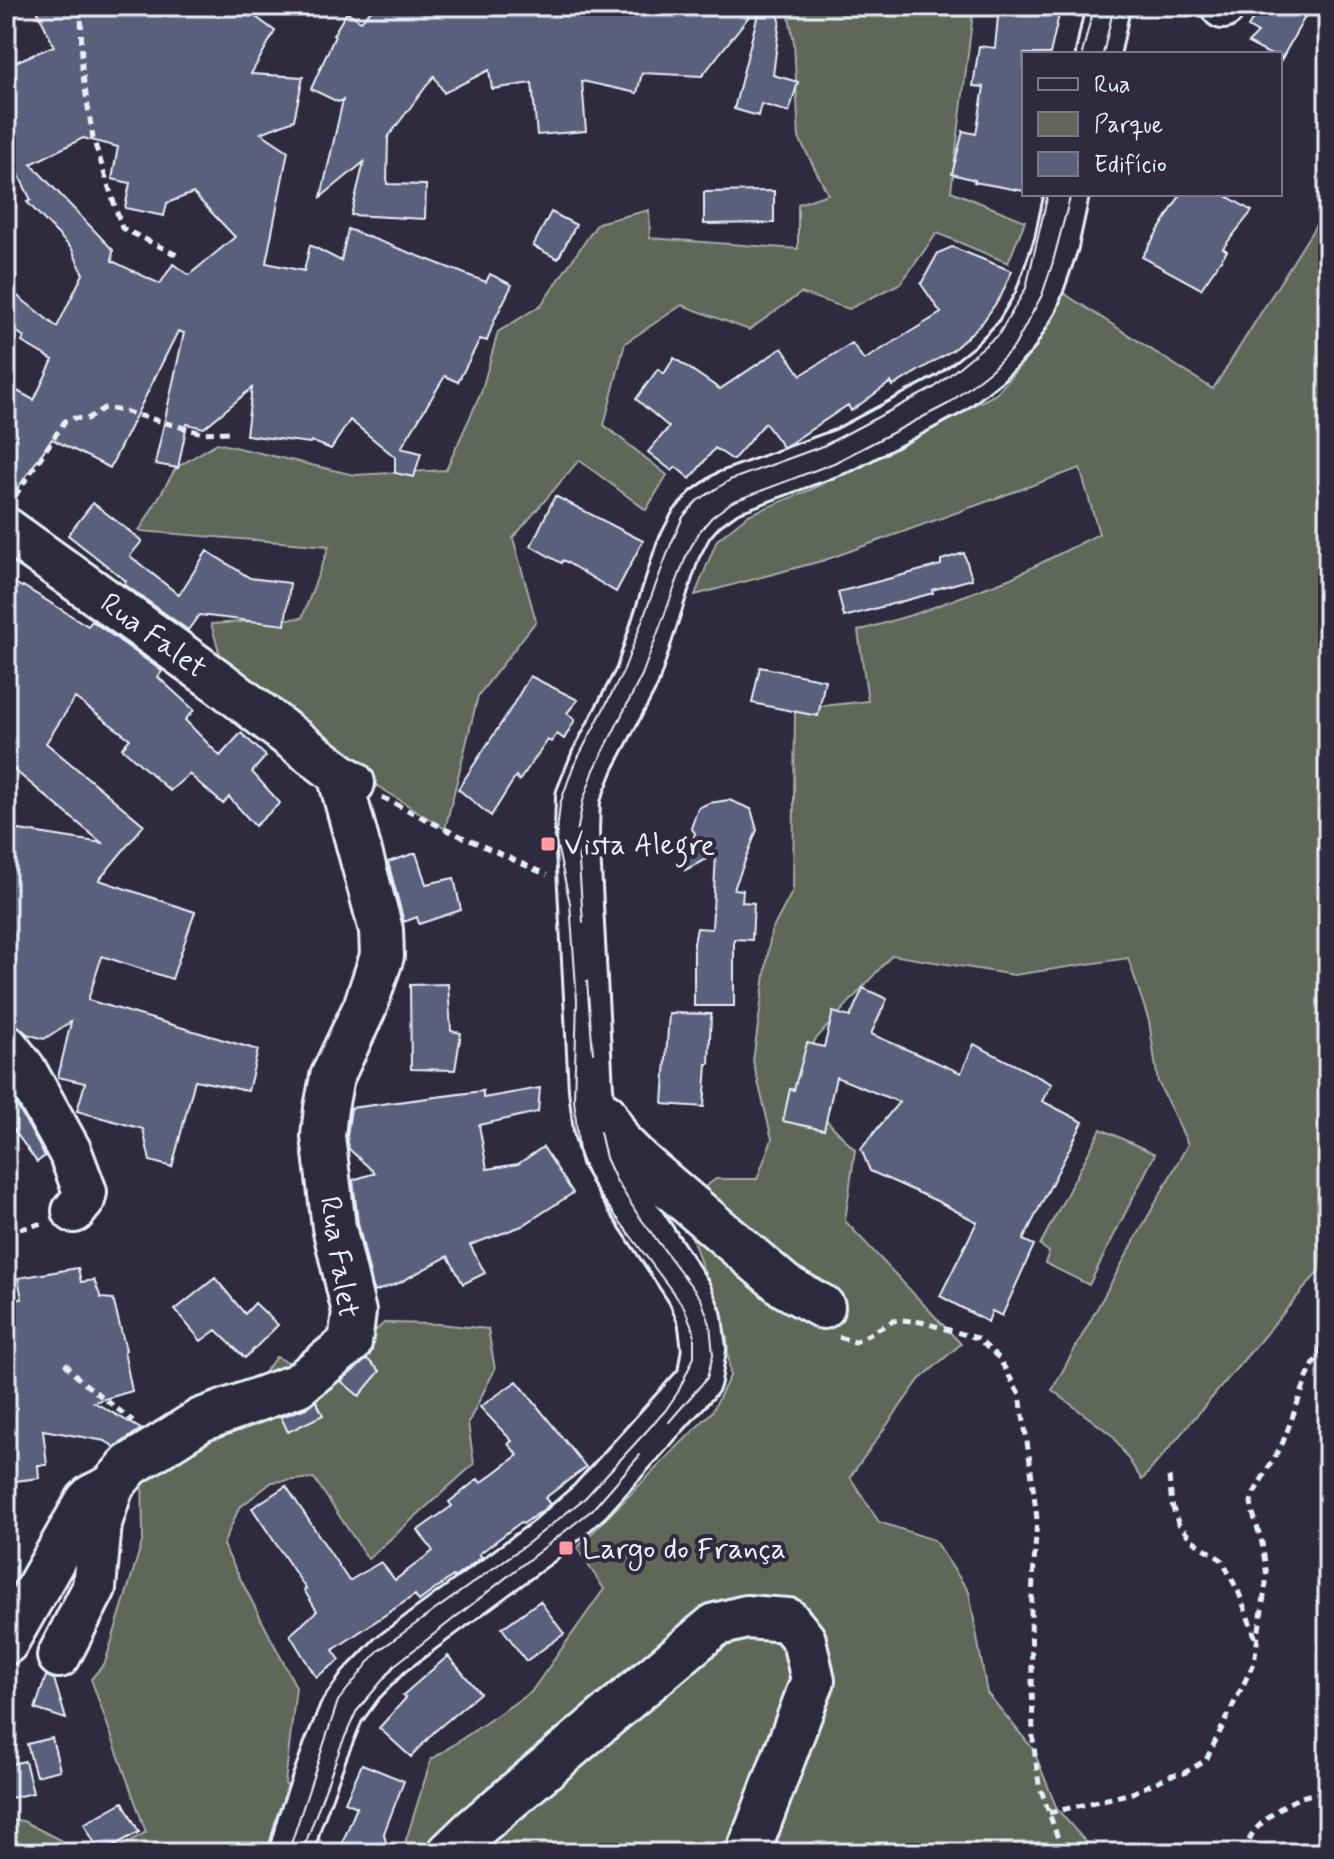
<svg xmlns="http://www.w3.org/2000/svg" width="1334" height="1859" font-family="Mynerve,sans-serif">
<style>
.green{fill:#616658;stroke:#a4aca8;stroke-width:2}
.building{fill:#5a5f7b;stroke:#e8f1f8;stroke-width:2;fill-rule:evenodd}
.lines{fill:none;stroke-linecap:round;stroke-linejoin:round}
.minor-casing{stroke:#e8f1f8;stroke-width:48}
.path{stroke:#e8f1f8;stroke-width:5;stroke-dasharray:8 6;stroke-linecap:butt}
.minor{stroke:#2f2a3d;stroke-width:42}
.tram{stroke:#e8f1f8;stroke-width:2}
.poi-dot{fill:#ff9aa2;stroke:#2f2a3d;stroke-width:3}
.labels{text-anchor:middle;stroke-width:8;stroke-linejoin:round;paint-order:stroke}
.street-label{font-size:30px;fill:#e8f1f8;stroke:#2f2a3d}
.poi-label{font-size:30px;fill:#e8f1f8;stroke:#2f2a3d;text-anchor:start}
</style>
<rect width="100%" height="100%" fill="#2f2a3d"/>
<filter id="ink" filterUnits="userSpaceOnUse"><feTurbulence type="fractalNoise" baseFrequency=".0125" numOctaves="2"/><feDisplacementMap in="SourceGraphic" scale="16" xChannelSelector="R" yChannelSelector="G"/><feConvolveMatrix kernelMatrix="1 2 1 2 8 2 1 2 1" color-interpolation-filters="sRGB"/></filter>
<g filter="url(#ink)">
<!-- green -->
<path class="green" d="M787,6H971L973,13L951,191L1025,221L1008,263L937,233L901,283L849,309L801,293L749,330L682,305L625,343L604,425L667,475L646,510L579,460L513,538L536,621L478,696L445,829L231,692L211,624L302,618L329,546L139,531L176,468L217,443L354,475L446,470L481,393L498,332L541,305L598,223L649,210L650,238L798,249V204L828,194L799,138L794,42Z
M1328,206V1126L1319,1271L1142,1480L1113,1436L1052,1390L1188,1144L1158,1082L1149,1021L1128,958L1014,975L892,955L814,1041L816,1109L855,1150L845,1221L961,1344L919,1380L850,1477L879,1522L934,1540L969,1592L987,1693L1033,1749L1057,1809L1091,1848L1088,1853H402L431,1760L531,1692L604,1589L577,1548L712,1412L730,1376L727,1337L690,1232L686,1200L716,1179H757L772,1139L753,1061L771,932L793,890L795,709L868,701L858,631L918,613L1011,578L1099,534L1080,468L825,560L695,595L717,540L748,515L812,489L996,394L1036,347L1060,291L1213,389Z
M1101,1129L1155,1154L1089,1285L1045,1263L1049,1252L1040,1245Z
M384,1323L439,1324L488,1329L495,1369L468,1423L474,1464L368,1559L314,1478L272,1482L239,1508L223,1545L296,1687L285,1783L328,1853H109L146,1832L91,1679L105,1663L143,1539L142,1467L211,1440L276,1357L323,1377Z
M6,1819L23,1821L85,1853H6Z"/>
<!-- building -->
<path class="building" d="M35,6H241L275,31L251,74L303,77L294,120L261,133L288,151L266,263L304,271L310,245L341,261L348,229L486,282L490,274L512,285L494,321L487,341L480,339L458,382L445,376L401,448L421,453L414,477L395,473V457L350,420L331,449L311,441L310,443L246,435L252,388L204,428L187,424L178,468L155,464L184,333L178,331L110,468L52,439L6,505V385L34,400L53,360L22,342L24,337L6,323V287L57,327L83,274L72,249L27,202L31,200L6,149V77L15,72L13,63L54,46ZM83,138L118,147L112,179L130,183L125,208L164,216L167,203L193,193L235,237L189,275L173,264L160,284L112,261L113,250L31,164Z
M375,6H572L573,8L648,11L646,6H757L702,76L642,73L637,93L582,81L586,131L537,135L532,83L492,89L489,70L444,93L434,76L388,137L387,184L426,185L425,219L351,215L364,162L321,197L343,100L338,102L311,89L335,36L333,35L347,12L361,21Z
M760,6H775L780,20L773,75L798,82L789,112L761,104L758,116L734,109Z
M999,6H1061L1050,54H1024V191L974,182L975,180L952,174L963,131L976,134L984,87L973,86L979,46L995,48Z
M1261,6H1311L1281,60L1280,54H1269L1248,43L1258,33L1248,27Z
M774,191V223L704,224V192Z
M1181,194H1223L1252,211L1223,248L1227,251L1201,289L1142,257Z
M551,212L576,225L558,259L533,246Z
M952,247L1012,271L1001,296L982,323L953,350L893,386L891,382L851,411L848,405L786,446L783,447L765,423L733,460L715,448L690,479L676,467L672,471L648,452L669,427L636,399L658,369L664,374L674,358L720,389L782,348L801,375L852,343L864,360L941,313L921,284L938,253Z
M555,496L643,541L616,592L563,560L561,563L531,546Z
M93,503L142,541L130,556L179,595L207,551L250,578L290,583L285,625L199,615L188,630L124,584L126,581L68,535Z
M964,553L972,579L932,590L933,593L844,617L838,592L941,565V560Z
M6,578L22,587L23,586L88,626L92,621L162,671L158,677L194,710L185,720L220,756L241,733L266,756L252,772L280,803L255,826L229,797L223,804L189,774L170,791L122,748L130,739L75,698L46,743L144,825L99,880L195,912L172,979L102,956L88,1000L258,1050L248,1091L195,1080L172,1167L150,1161L143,1129L77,1111L85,1083L58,1077L71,1022L44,1039L27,1034L16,1024L6,1023V828L102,843L6,763Z
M760,667L825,680L818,716L752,703Z
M530,676L578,700L567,713L575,720L564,739L557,734L551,742L548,740L519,781L516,776L491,816L458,789L508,713Z
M729,800L751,809L757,830L734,889L743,890L742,902L754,903L752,940L734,939V1006H694V943L697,928L712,929L716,854L685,870L695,833L691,828L698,808L709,803Z
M416,853L426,884L454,878L461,910L419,924L417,917L404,922L388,862Z
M448,984L451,1031L461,1033L455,1070L411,1069L410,985Z
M863,988L887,999L871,1034L961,1073L974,1044L1052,1084L1042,1101L1083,1122L1023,1240L1034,1245L1002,1316L992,1311L988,1322L940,1296L977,1222L939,1202L870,1171L861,1149L899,1102L836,1077L824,1130L783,1121L790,1089L794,1090L807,1043L824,1047L833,1012L850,1017Z
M669,1013L711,1014L709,1064H707L704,1107L663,1104Z
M6,1086L45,1156L37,1162L6,1119Z
M540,1088L538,1112L479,1125L487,1169L518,1164L543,1147L573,1193L522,1226L470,1245L485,1273L463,1284L448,1256L399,1283L374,1292L358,1223L353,1180L375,1173L349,1149L347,1136L351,1108L483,1091V1098Z
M78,1268L81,1282L94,1280L101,1298L113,1299L126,1350L124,1351L132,1391L94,1402L141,1429L115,1447L105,1441L43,1430L47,1465H38L39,1478L6,1482V1301L22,1299L18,1278Z
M215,1278L245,1314L255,1303L278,1325L245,1358L216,1330L201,1341L175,1310Z
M367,1359L380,1371L359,1396L341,1381Z
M517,1381L586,1467L545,1498L550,1504L543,1510L523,1524L521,1522L479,1554L482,1557L454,1578L453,1576L419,1601L415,1595L333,1650L340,1660L316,1677L290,1635L317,1611L304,1590L306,1589L252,1508L286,1486L349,1581L381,1562L395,1580L433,1551L418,1530L452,1506L449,1502L478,1479L481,1483L518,1455L508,1444L512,1441L480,1407Z
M316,1401L323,1415L288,1432L281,1417L306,1408Z
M540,1601L564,1634L526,1661L502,1628Z
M448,1656L480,1693L434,1732L411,1757L379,1728L406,1698L403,1695Z
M46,1676L54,1679L66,1719L35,1709Z
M52,1738L60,1770L36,1776L27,1744Z
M25,1761L33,1793L6,1799V1765Z
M362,1764L404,1781L384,1833L388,1853H338L357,1807L345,1802Z
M123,1802L139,1832L100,1853L84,1824Z"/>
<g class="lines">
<defs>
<path id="minor" d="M1223,7V6
M1098,54L1108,6
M6,529L219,682L339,774L353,783
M6,1046L24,1069L70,1152L85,1192L83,1200L74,1211
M605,1114L620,1142L640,1162L785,1286L823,1307
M6,1643L87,1501L92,1496L104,1490
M59,1656L94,1588L100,1523L112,1486L130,1465L201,1420L298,1385L350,1343L354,1312L334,1227L323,1136L326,1108L332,1077L365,1007L382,956L381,930L339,774
M291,1853L299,1823L326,1749L342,1711L361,1685L390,1655L544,1541L590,1501L699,1380L704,1349L700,1318L689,1292L620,1187L603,1157L596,1130L591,1089L577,832L578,797L593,760L637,677L678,550L691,525L705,509L727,493L844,450L950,394L989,363L1015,337L1036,302L1056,245L1067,194
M449,1853L475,1828L715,1625L746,1617L788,1620L804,1640L813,1680L748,1853"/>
</defs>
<!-- minor casing -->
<use href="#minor" class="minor-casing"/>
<!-- path -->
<path class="path" d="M81,6L82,70L93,138L122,228L181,257
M15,496L65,421L74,418L87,419L104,408L123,411L202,433L231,432
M382,797L445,829L547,875
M6,1231L30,1227L44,1222
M839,1337L855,1342L893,1321L902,1320L921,1322L977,1338L999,1358L1020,1395L1030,1462L1037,1519L1031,1611L1033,1740L1039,1784L1063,1853
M65,1363L80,1380L133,1421
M1169,1477L1172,1505L1178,1523L1191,1539L1222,1560L1239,1593L1257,1642
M1049,1813L1132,1793L1172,1775L1184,1773L1206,1760L1254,1663L1267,1576L1262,1543L1253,1513L1251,1502L1254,1493L1283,1442L1307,1378L1328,1334
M1243,1853C1247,1846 1250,1836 1255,1830C1273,1811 1301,1790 1328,1794"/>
<!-- minor -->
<use href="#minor" class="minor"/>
<!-- tram -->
<path class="tram" d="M1082,54L1094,6
M1103,54L1114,6
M583,922L577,833L583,801L594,770L642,675L687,554L700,531L712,517L732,502L834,463L948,404L991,370L1014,347L1042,295L1052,265L1071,194
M587,981L593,1053
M600,1132L606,1158L616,1180L638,1215L701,1299L710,1324L713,1355L707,1378L669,1422
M288,1853L338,1701L378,1651L527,1544L585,1498L665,1411L678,1392L694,1357V1332L684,1307L591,1183L579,1153L574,1099L577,1001L570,903L556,841L560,804L573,767L623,672L671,544L683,517L697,501L730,480L823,446L935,387L999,334L1026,288L1048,194
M302,1853L341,1746L356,1712L396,1664L592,1510L640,1455"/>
</g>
</g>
<!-- markers -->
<g class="poi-dot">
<rect x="540" y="836" width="16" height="16" rx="4"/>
<rect x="558" y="1540" width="16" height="16" rx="4"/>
</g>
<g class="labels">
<!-- street labels -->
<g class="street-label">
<text transform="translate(154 635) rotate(36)" y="10">Rua Falet</text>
<text transform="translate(340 1257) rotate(81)" y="10">Rua Falet</text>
</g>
<!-- poi labels -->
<g class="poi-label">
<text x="564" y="854">Vista Alegre</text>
<text x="582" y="1558">Largo do França</text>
</g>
</g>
<!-- margin -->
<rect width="1334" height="1859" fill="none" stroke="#2f2a3d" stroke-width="32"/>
<rect x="16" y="16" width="1302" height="1827" fill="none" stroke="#e8f1f8" stroke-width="3" filter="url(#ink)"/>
<!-- legend -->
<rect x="1022" y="52" width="260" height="144" fill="#2f2a3d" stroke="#797a88" stroke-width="2"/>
<rect x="1038" y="78" width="40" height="12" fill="#2f2a3d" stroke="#797a88" stroke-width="2"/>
<text x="1094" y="92" font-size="24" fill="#e8f1f8">Rua</text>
<rect x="1038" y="112" width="40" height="24" fill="#616658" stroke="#797a88" stroke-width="2"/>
<text x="1094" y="132" font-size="24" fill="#e8f1f8">Parque</text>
<rect x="1038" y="152" width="40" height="24" fill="#5a5f7b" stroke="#797a88" stroke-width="2"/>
<text x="1094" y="172" font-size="24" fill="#e8f1f8">Edifício</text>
</svg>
